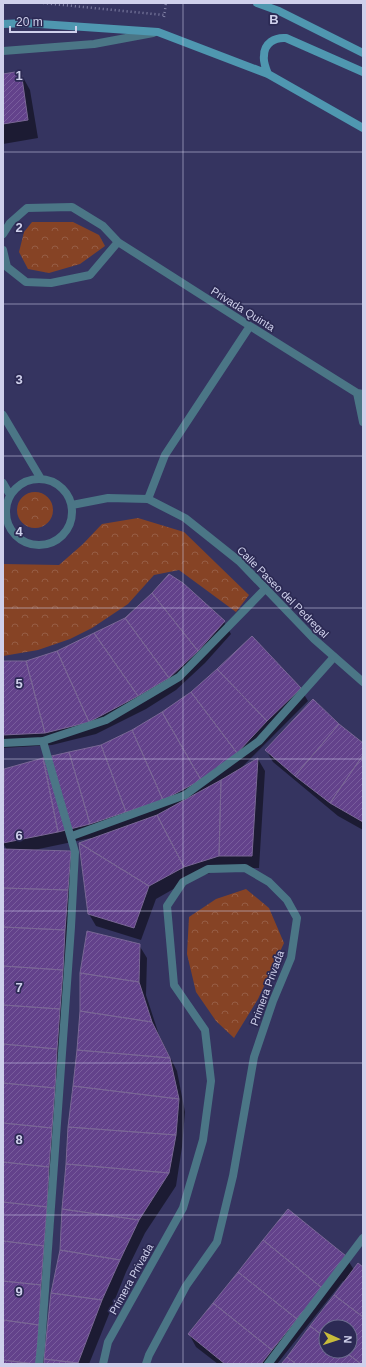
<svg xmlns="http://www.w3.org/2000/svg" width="366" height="1367" font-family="Arial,sans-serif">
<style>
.park{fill:url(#park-crowns)}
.shadow{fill:#0007;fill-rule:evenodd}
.building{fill:url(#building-hatch);stroke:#7a6796}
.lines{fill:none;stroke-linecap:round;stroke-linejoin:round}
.path{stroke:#8181a5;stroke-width:2.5;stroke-dasharray:1 3;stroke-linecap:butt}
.pedestrian{stroke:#4b7686;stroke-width:8}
.minor{stroke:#4b7686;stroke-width:8}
.secondary{stroke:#4f97b0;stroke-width:8}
.grid{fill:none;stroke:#cfd0eb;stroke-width:1;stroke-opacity:0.55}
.labels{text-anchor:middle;stroke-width:3.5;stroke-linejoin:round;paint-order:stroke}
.street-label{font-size:11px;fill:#cfd0eb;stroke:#2c2a54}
.grid-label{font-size:13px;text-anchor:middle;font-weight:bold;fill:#cfd0eb;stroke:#2c2a54;stroke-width:3.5;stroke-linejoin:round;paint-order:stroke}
</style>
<defs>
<pattern id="park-crowns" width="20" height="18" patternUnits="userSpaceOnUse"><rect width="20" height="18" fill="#864325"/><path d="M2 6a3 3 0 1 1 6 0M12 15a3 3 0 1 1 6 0" fill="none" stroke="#965d45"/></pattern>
<pattern id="building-hatch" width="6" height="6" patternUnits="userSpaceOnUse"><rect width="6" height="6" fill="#63428b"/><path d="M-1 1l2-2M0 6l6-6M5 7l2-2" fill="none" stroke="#785c9c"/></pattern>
</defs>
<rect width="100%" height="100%" fill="#353460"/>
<!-- park -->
<path class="park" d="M32,222H73L99,235L105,246L80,264L49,273L28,269L19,252L24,232Z
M17 510a18 18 0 1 1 36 0a18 18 0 1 1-36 0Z
M138,518L184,532L249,595L236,612L179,570L154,575L128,604L92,628L70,639L38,650L3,656V564L59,565L83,544L102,524Z
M246,889L269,908L284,943L258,999L234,1038L216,1021L196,992L187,954L189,917L216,899Z"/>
<!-- shadow -->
<path class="shadow" d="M20,72L30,90L38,138L3,144V75Z
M126,619L224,622L231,634L205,663L176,690L146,709L96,734L52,745L3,748V662H26L58,652Z
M300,688L308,701L241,768L258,759L265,771L259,868H226L191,879L156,899L141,940L96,926L89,914L91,838L34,850L70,852L78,864L44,1359H45L139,945L147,958L146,995L159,1035L177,1071L185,1112L182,1147L176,1186L145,1233L126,1272L89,1364H3V850H7L3,843L102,746Z
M338,725L363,744V830L338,816L273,762L266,750Z
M346,1257L354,1270L363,1269V1364H283L345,1282L343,1281L277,1364H218L196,1347L189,1334ZM326,1327H350V1351H326Z"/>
<!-- building -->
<path class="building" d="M21,71L28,120L3,124V74Z
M169,574L183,583L225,621L198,651L152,593Z
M152,593L198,651L169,678L125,618Z
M125,618L169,678L138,696L94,633Z
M94,633L138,696L89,722L57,651Z
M252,636L301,688L267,721L217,669Z
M57,651L89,722L45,733L26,661Z
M3,661H26L45,733L3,735Z
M217,669L267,721L237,753L191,692Z
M191,692L237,753L201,780L162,712Z
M313,699L339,724L295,776L265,750Z
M162,712L201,780L163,800L132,730Z
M339,724L363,743V755L330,803L295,776Z
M132,730L163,800L126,812L101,745Z
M101,745L126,812L90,824L69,752Z
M69,752L90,824L58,832L43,758Z
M363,755V822L330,803Z
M43,758L58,832L3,843L4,769Z
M258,758L252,856H219L221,780Z
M221,780L219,856L184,867L157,815Z
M157,815L184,867L149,886L79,843Z
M79,843L149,886L134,928L88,914Z
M3,849L71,851L68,890L3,888Z
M3,888L68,890L65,930L3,927Z
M3,927L65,930L63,970L3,966Z
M87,931L140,944L139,982L80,973Z
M3,966L63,970L60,1009L3,1005Z
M80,973L139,982L152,1022L80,1011Z
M3,1005L60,1009L57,1049L3,1044Z
M80,1011L152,1022L170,1058L77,1050Z
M3,1044L57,1049L55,1088L3,1083Z
M77,1050L170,1058L179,1099L73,1086Z
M3,1083L55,1088L52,1128L3,1123Z
M73,1086L179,1099L176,1135L68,1127Z
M3,1123L52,1128L49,1167L3,1162Z
M68,1127L176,1135L169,1173L66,1164Z
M3,1162L49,1167L47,1207L3,1202Z
M66,1164L169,1173L139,1220L62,1209Z
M3,1202L47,1207L44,1246L3,1241Z
M62,1209L139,1220L120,1260L60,1250Z
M288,1209L346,1256L322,1288L263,1240Z
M263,1240L322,1288L297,1319L238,1272Z
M3,1241L44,1246L41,1285L3,1281Z
M60,1250L120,1260L102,1300L51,1293Z
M358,1263L363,1267V1317L334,1295Z
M238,1272L297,1319L272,1350L213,1303Z
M3,1281L41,1285L39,1325L3,1320Z
M51,1293L102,1300L78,1363L44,1359Z
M334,1295L363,1317V1364H361L344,1351H350V1327H326V1338L310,1326Z
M213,1303L272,1350L261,1364H225L188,1334Z
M3,1320L39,1325L36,1364L3,1360Z
M310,1326L326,1338V1351H344L361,1364H296L287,1357Z
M287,1357L296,1364H281Z
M44,1359L78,1363V1364H44Z
M3,1360L32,1364H3Z"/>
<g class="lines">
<!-- path -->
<path class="path" d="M43,3L164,15
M164,17L166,3"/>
<!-- pedestrian -->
<path class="pedestrian" d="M72,836L185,795L259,741L334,657
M39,1364L41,1347L71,927L75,852L43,741
M268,1364L363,1238"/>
<!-- minor -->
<path class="minor" d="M3,51L94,44L153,33
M3,234L10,223L27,208L72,207L103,226L118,242L250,326L357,393L363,394
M3,250L7,267L26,282L51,283L90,275L118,242
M357,393L363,422
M3,415L41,479
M6 512a33 33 0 1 1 66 0a33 33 0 1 1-66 0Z
M3,483L10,495
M148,499L165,455L250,326
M72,505L108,498L148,499L185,518L239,561L314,639L363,682
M3,743L43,741L106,720L179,677L265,589
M103,1364L108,1342L183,1208L203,1140L211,1081L205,1030L174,985L167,906L183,882L208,869L245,868L269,882L287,900L297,918L291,958L273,1001L254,1057L233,1176L217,1242L186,1286L149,1355L146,1364"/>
<!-- secondary -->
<path class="secondary" d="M257,3L279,11L363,53
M3,24L25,23L158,32L268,74L363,128
M268,74C266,69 263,61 264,56C264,43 275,37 286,38L363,72"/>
</g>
<!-- grid -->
<path class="grid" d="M183,3V1364M3,152H363M3,304H363M3,456H363M3,608H363M3,759H363M3,911H363M3,1063H363M3,1215H363"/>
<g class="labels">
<!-- street labels -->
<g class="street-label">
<text transform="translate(243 309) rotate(32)" y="4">Privada Quinta</text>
<text transform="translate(283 592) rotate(45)" y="4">Calle Paseo del Pedregal</text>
<text transform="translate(267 988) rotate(-70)" y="4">Primera Privada</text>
<text transform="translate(131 1279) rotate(-61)" y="4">Primera Privada</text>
</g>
</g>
<g class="grid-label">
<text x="274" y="24">B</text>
<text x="19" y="80">1</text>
<text x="19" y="232">2</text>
<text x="19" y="384">3</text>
<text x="19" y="536">4</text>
<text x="19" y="688">5</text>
<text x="19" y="840">6</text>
<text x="19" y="992">7</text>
<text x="19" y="1144">8</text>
<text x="19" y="1296">9</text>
</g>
<!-- border -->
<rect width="366" height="1367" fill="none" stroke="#cfd0eb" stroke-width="8"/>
<!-- north arrow -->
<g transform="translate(338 1339) rotate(93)"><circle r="19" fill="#2c2a54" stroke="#6d6c90"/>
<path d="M0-3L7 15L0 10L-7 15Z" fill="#c8bb3b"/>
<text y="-6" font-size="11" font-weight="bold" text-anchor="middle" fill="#cfd0eb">N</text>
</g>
<!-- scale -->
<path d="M10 26v6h66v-6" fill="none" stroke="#cfd0eb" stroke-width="2"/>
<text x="16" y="26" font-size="12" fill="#cfd0eb" stroke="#2c2a54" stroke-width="3" paint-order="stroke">20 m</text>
</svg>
